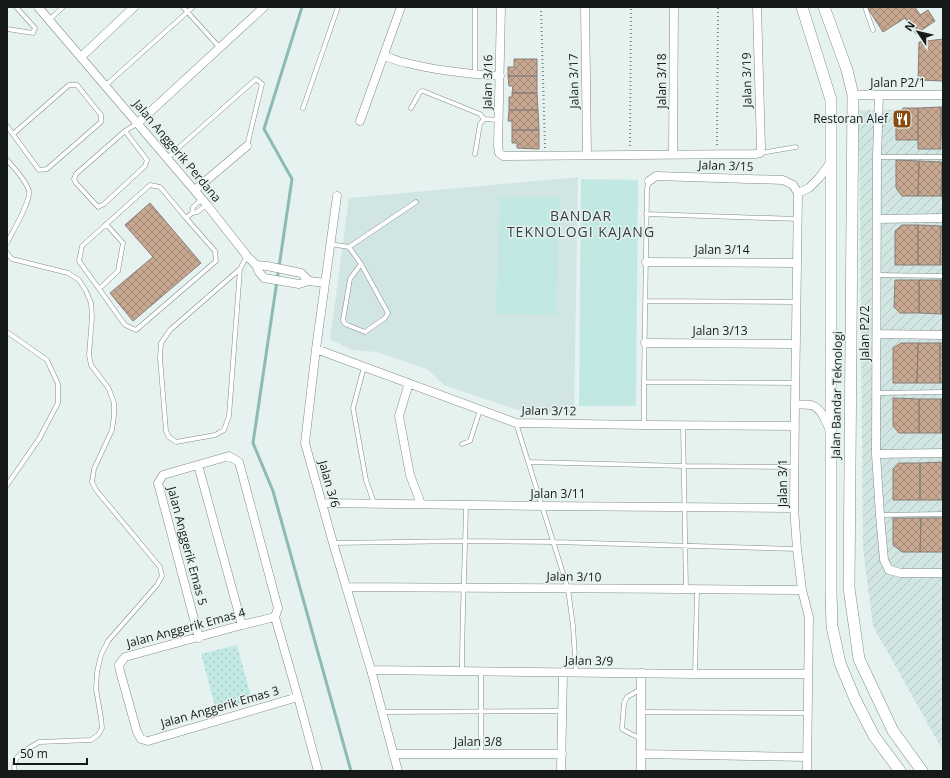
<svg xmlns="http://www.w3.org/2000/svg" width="950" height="778" font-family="'Open Sans',sans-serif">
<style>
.built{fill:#d1e6e3}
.industrial{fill:url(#industrial-furrows)}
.grass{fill:#c2e8e4}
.park{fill:url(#park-dots)}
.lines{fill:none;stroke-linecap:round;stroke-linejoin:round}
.stream{stroke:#8cbbb6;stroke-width:3}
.building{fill:url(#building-cross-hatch);stroke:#867e79}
.lane-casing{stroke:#828c8b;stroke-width:5}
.street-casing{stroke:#828c8b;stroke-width:9}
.secondary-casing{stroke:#828c8b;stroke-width:12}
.path{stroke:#7b8281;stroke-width:2;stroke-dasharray:1 3;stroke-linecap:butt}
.lane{stroke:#fff;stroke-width:4}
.street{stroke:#fff;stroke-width:8}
.secondary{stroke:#fff;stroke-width:11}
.labels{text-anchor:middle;stroke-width:3;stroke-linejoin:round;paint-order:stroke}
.street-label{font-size:12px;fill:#161a19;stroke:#e6f2f0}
.poi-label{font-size:12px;fill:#161a19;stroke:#e6f2f0;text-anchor:end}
.quarter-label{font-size:14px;letter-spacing:1px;fill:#37403f;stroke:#e6f2f0}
</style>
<defs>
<pattern id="industrial-furrows" width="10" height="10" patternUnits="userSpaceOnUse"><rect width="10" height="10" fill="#d1e6e3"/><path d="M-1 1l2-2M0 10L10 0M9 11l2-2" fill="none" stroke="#b3c5c2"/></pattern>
<pattern id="park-dots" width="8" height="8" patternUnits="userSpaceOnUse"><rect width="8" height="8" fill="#c2e8e4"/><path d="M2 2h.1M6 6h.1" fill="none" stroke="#a6c6c3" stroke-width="1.8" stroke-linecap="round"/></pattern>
<pattern id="building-cross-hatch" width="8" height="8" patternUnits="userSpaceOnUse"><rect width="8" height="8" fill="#c9a892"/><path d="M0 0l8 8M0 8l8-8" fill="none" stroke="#a28876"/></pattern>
</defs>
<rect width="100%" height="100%" fill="#e6f2f0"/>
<!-- built -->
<path class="built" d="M578,177L574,413L517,410L444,385L427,369L377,352L351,350L330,339L349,198Z"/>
<!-- industrial -->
<path class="industrial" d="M943,109V751L873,626L863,549L859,110Z"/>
<!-- grass -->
<path class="grass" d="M581,179L638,180L636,406H579Z
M499,197H559L557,315L497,314Z"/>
<!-- park -->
<path class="park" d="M237,645L252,700L216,710L201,654Z"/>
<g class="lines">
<!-- stream -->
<path class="stream" d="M302,7L264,129L292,179L253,443L273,491L351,771"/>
</g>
<!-- building -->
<path class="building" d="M867,7H915L920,15L928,10L935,21L916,34L905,18L883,32Z
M943,39V81L918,80L919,42Z
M514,59H537V76H508V67H514Z
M508,76H537V93H512L513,86H509Z
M512,93H537L538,110H509V97H512Z
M941,107H943V137H941Z
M941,107V149H918V108Z
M903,108H918V140H896V115Z
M509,110H538L539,130H512V121H508Z
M512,130H539V149L517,148V143H512Z
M896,160L919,161L918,196H902L896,188Z
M919,161L942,162L941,196H918Z
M942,162H943V197L941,196Z
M150,203L201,263L133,321L110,293L153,257L125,225Z
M902,225H918V265H895V231Z
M918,225L941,226L940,265H918Z
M941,226H943V265H940Z
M895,280H919V313H900L894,307Z
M919,280H941V314L919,313Z
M941,280H943V314H941Z
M901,343H918L917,383H893V348Z
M918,343H940V383H917Z
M940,343H943V383H940Z
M893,398L919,399V433H899L893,426Z
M919,399H941V433H919Z
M941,399H943V433H941Z
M942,462H943V500H942Z
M942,462V500H920V463Z
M899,463H920V500H893V469Z
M893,518H921L920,552H902L893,545Z
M921,518H943V552H920Z"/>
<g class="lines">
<defs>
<path id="lane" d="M183,7L220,48
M865,7L873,30
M49,20L63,7
M7,29L33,33L35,28L16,7
M475,74V7
M106,85L193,7
M303,108L338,7
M411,108L420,92L423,91L480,114L484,119
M7,126L39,170L47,169L101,122V115L77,85H69L13,134
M125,131L147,160L145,166L104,204L98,207L76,183L74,179L76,174L125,131L138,123
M760,153L796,147
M475,154L480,124L484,119L498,120
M877,157H943
M167,158L256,79L262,84L247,146
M7,160C14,168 26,180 29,191C31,201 12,233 7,243
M150,185L160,187L186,218L215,251L216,261L136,330L125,325L79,261L82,246Z
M192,213L193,207L202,199
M646,214L798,219
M186,218L192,213L197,212L207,205
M330,244L349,247L361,264L350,279L343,320L345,324L365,332L385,318L388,313L361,264
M349,247L416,202
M7,253L12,259L68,273L79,280L86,291L91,303L92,317L89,355L91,365L109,389L114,403V416L112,430L94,469L92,482L96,490L160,567L162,576L157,585L108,641L101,655L97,672L96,689L101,718L102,728L98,735L91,740L39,742L21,753L16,759L14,768L15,771
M240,269L229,416L224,430L215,435L176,442L169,437L166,431L160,358L161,343L170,330L240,269L247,256
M878,275L943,276
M99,289L118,271L123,243L106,224
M645,301L797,302
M7,332L47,360L58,384V403L39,439L7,485
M364,367L353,408L366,480L374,503
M644,382L795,383
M877,393L943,392
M516,423L568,589L573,626L576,672
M644,425V382L647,189L649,181
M683,426L686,589
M462,444L470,441L480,410
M529,462L684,466L794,467
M880,515L943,514
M333,543L465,541L554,542L797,549
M462,671C462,616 465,560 466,505
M695,674L697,590
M382,712L562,711
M641,712L807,713
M640,738L631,734L622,729L624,703L627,697L641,689
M481,754V671"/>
<path id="street" d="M38,7L207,205L247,256L256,265L259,272L264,278L299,284L309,281L325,283
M501,7L498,146L499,153L503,156L755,154L760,153L761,148L757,7
M585,7L587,155
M384,56C392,58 399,62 407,63C438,71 469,74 500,76
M81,57L134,7
M853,95H943
M879,95L877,157L876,454L880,515L884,560L889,570L901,573H943
M360,121L401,7
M138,123L264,7
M673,154L674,7
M649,181L656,176L783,180L793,185L798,193
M195,190L247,146
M798,193L795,404L794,508L797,549L802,590L809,617L807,771
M798,193L809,188L819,178L831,162
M337,196L316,349L305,443L333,543L371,670L398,771
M877,219L943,218
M646,262L797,263
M256,265L267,266L301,273L309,281
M877,334L943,335
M645,343L796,344
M316,349L516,423L644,425L795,426
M409,383L399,416L410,475L421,504
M795,404C800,405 806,404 811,405C822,408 825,421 830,430
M876,454L943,453
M198,465L242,625
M322,503L542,506L794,508
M346,587C498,587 650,589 802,590
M275,617L242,625L125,657L119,665L120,671L137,732L141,739L148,741L298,697
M199,638L158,483L163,475L229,456L239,462L278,608L275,617L298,697L318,771
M371,670L695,674H808
M393,754H562
M641,754L807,757
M561,771L563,672
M641,771V673"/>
<path id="secondary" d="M802,7L831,100V592L832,626L840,663L855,699L874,736L900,771
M824,7L847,70L853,95L849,588L859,659L893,731L922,771"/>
</defs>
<!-- lane casing -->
<use href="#lane" class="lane-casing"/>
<!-- street casing -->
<use href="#street" class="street-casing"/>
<!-- secondary casing -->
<use href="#secondary" class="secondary-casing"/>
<!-- path -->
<path class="path" d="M541,7L545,148
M717,145L718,7
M630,146L631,7"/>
<!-- lane -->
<use href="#lane" class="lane"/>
<!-- street -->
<use href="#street" class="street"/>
<!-- secondary -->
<use href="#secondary" class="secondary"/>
</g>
<!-- icons -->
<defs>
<symbol id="restaurant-square" viewBox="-11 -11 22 22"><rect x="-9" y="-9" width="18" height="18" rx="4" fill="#894a11" stroke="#e6f2f0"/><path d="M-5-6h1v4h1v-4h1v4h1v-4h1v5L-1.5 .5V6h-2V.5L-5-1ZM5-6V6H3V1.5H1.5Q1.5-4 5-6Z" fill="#fff"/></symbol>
</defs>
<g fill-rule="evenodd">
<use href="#restaurant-square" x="891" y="108" width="22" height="22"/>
</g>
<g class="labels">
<!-- street labels -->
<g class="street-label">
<text transform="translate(747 80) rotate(-91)" y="4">Jalan 3/19</text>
<text transform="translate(574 81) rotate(-91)" y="4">Jalan 3/17</text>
<text transform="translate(662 81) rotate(-90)" y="4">Jalan 3/18</text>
<text transform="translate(488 82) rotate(-89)" y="4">Jalan 3/16</text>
<text x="898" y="87">Jalan P2/1</text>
<text transform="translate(177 151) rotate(50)" y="4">Jalan Anggerik Perdana</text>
<text transform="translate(726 166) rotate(2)" y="4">Jalan 3/15</text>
<text x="722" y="254">Jalan 3/14</text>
<text x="720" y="335">Jalan 3/13</text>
<text transform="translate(865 333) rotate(-90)" y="4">Jalan P2/2</text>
<text transform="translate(837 395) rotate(-89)" y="4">Jalan Bandar Teknologi</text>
<text transform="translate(549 411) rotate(1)" y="4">Jalan 3/12</text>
<text transform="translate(783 483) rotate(-90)" y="4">Jalan 3/1</text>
<text transform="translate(329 484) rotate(74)" y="4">Jalan 3/6</text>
<text x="558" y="498">Jalan 3/11</text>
<text transform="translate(187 546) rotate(75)" y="4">Jalan Anggerik Emas 5</text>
<text transform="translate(574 577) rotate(1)" y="4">Jalan 3/10</text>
<text transform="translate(186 628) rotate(-15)" y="4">Jalan Anggerik Emas 4</text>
<text transform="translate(589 661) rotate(1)" y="4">Jalan 3/9</text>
<text transform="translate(220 707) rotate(-16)" y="4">Jalan Anggerik Emas 3</text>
<text x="478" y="746">Jalan 3/8</text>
</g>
<!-- poi labels -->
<g class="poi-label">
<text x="888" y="123">Restoran Alef</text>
</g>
<!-- quarter labels -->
<g class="quarter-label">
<text x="581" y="221">BANDAR<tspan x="581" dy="16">TEKNOLOGI KAJANG</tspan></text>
</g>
</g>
<!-- border -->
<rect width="950" height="778" fill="none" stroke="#161a19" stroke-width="16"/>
<!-- north arrow -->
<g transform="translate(918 32) rotate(305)" stroke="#e6f2f0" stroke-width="3" paint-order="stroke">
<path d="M0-3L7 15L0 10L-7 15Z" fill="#161a19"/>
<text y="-6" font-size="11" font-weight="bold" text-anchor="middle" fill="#161a19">N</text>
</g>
<!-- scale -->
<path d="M14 758v6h73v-6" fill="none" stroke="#161a19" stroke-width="2"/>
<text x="20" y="758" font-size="12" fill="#161a19" stroke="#e6f2f0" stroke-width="3" paint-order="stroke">50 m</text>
</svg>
